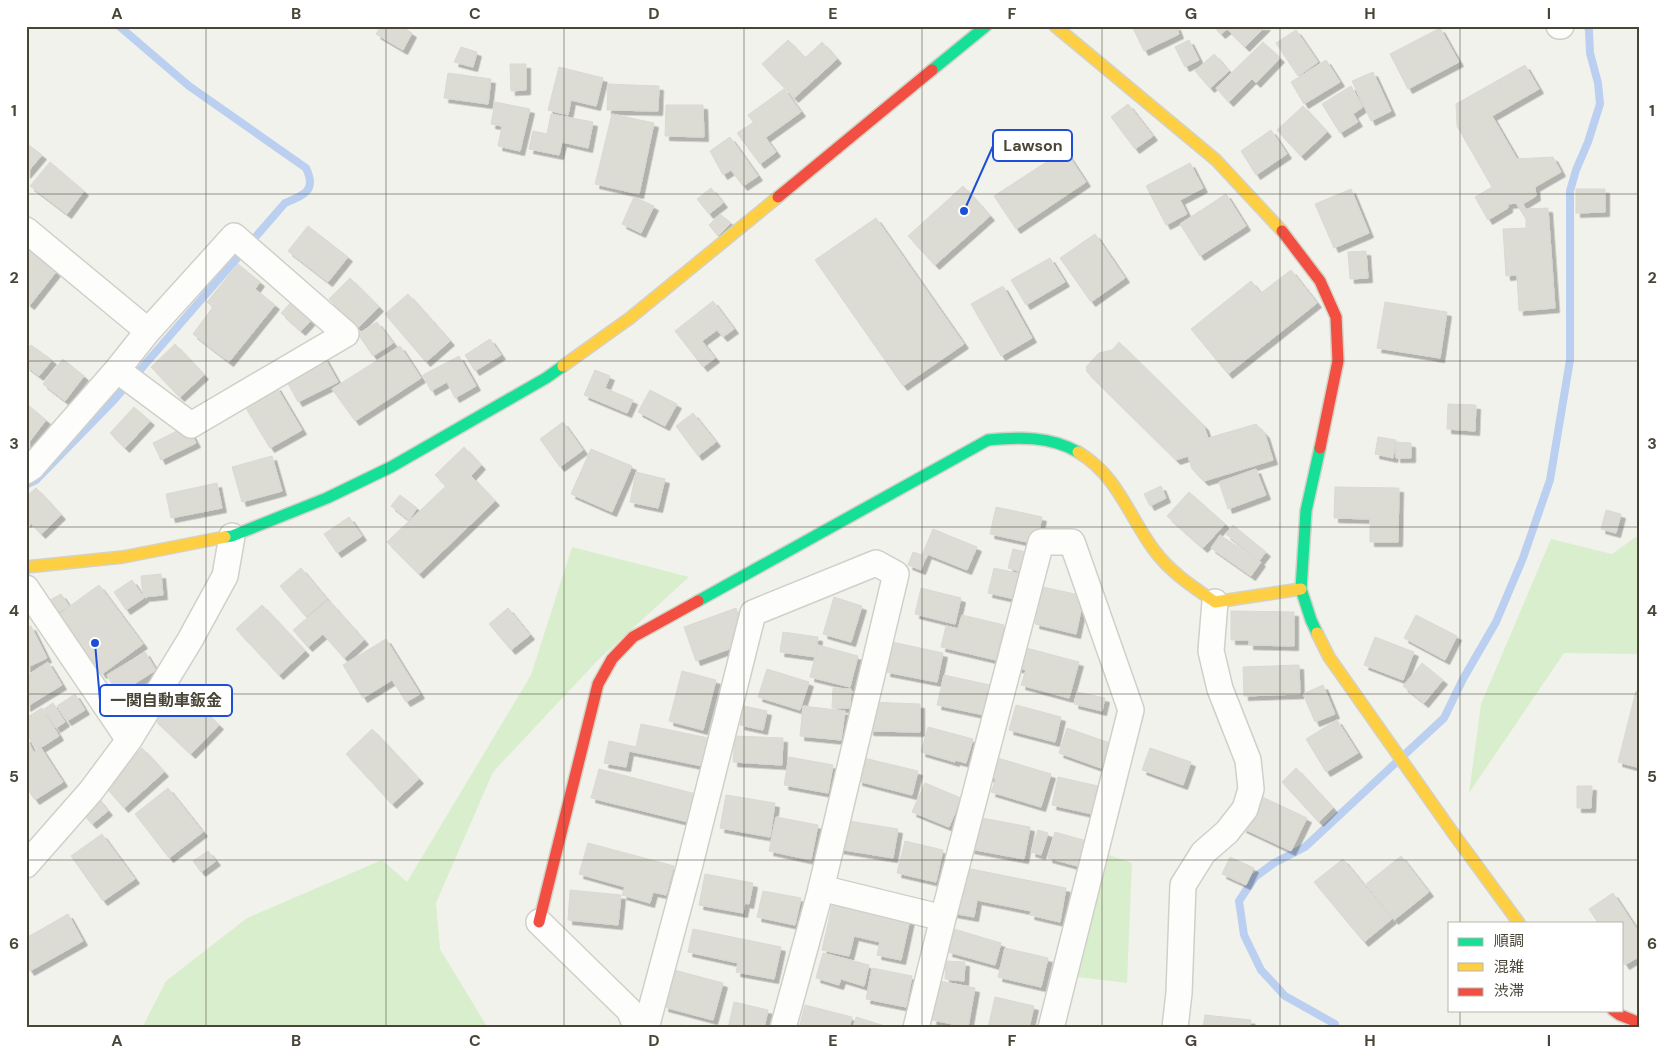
<svg xmlns="http://www.w3.org/2000/svg" width="1666" height="1054" font-family="'DM Sans','Noto Sans JP',sans-serif">
<style>
.green{fill:#d9eecc}
.lines{fill:none;stroke-linecap:round;stroke-linejoin:round}
.stream{stroke:#bbd0f0;stroke-width:8}
.building{fill:#dcdbd4;stroke:#dad9d2;filter:url(#shadow)}
.street-casing{stroke:#d0d0c9;stroke-width:28}
.fast-casing{stroke:#d3d2c5;stroke-width:14}
.slow-casing{stroke:#d3d2c5;stroke-width:14}
.jam-casing{stroke:#d3d2c5;stroke-width:14}
.street{stroke:#fdfdfc;stroke-width:25}
.fast{stroke:#16e098;stroke-width:11}
.slow{stroke:#ffcf43;stroke-width:11}
.jam{stroke:#f24e42;stroke-width:11}
.grid{fill:none;stroke:#494537;stroke-width:1;stroke-opacity:0.55}
.leader{fill:none;stroke:#1d4ed8;stroke-width:2}
.callout-dot{fill:#1d4ed8;stroke:#fff;stroke-width:2}
.callout{fill:#fff;stroke:#1d4ed8;stroke-width:2}
.callout-label{font-size:16px;text-anchor:middle;font-weight:bold;fill:#494537}
.neatline{fill:none;stroke:#494537;stroke-width:2}
.grid-label{font-size:16px;text-anchor:middle;font-weight:bold;fill:#494537}
</style>
<defs>
<filter id="shadow"><feDropShadow dx="4.5" dy="4.5" stdDeviation="0" flood-color="#0004"/></filter>
</defs>
<rect width="100%" height="100%" fill="#f2f2ec"/>
<!-- green -->
<path class="green" d="M1640,534V654L1564,653L1469,793L1481,704L1551,539L1612,554Z
M572,547L689,577L598,660L493,772L436,903L440,949L488,1028H142L166,981L247,918L382,860L407,882L531,675Z
M1106,854L1132,863L1127,983L1078,977Z"/>
<g class="lines">
<!-- stream -->
<path class="stream" d="M26,485L36,480L114,400L285,203C304,195 317,191 306,168L189,86L119,26
M1335,1028V1024L1285,996L1261,970L1244,935L1239,901L1255,877L1274,863L1305,847L1444,718L1463,679L1496,622L1523,558L1550,480L1570,360V191L1576,170L1588,142L1600,104L1598,83L1590,53L1589,30L1587,26"/>
</g>
<!-- building -->
<path class="building" d="M381,26H401L412,33L403,50L376,34Z
M1132,26H1176L1179,34L1144,51Z
M1213,26H1266L1245,47L1227,29L1221,34Z
M1440,28L1459,62L1408,89L1390,54Z
M1296,30L1318,62L1298,76L1276,43Z
M788,40L805,58L822,42L837,59L794,98L762,64Z
M1189,40L1199,60L1185,67L1175,47Z
M1263,42L1280,58L1256,83L1252,79L1229,102L1216,88Z
M461,47L477,52L473,67L454,62Z
M1214,54L1229,71L1210,88L1195,71Z
M1326,60L1340,82L1304,104L1291,82Z
M510,64H526V90L511,91Z
M1525,65L1539,89L1492,116L1517,159L1553,157L1561,172L1535,187L1536,196L1523,204L1526,209L1548,208L1555,308L1519,311L1517,275L1506,276L1503,229L1526,228V219L1516,203L1508,204V208L1488,220L1475,197L1492,187L1457,126L1456,104Z
M559,67L603,78L596,106L571,100L568,115L548,110Z
M1373,72L1391,111L1371,121L1352,81Z
M448,73L491,79L488,104L444,98Z
M608,84L659,86L658,111L607,110Z
M1351,86L1363,107L1353,114L1358,122L1340,133L1322,104Z
M784,89L801,112L765,138L748,115Z
M495,102L530,109L520,151L498,146L502,126L491,124Z
M1128,104L1153,136L1135,149L1111,117Z
M666,105H703L704,137L665,136Z
M1303,106L1327,132L1301,156L1277,130Z
M551,114L593,122L588,148L562,142L559,155L529,149L533,131L547,134Z
M612,114L654,123L639,194L595,184Z
M754,122L776,152L760,164L737,133Z
M1271,130L1287,154L1256,175L1241,151Z
M730,137L758,176L743,186L731,170L723,175L710,151Z
M26,143L42,155L26,174Z
M1065,150L1086,182L1016,229L994,196Z
M50,162L84,191L67,214L30,186Z
M1190,163L1203,188L1180,200L1187,214L1166,225L1146,186Z
M963,186L990,216L935,265L908,236Z
M711,188L723,203L709,214L697,199Z
M1351,189L1369,233L1334,248L1315,204Z
M1576,189H1605V212L1576,213Z
M1226,194L1246,226L1200,256L1180,224Z
M634,197L654,206L641,233L622,224Z
M720,214L731,223L718,236L709,225Z
M876,218L964,344L903,386L815,260Z
M308,226L348,257L328,282L288,251Z
M1095,234L1125,278L1091,302L1060,258Z
M31,249L56,272L30,305L26,302V255Z
M1366,251L1368,278L1350,279L1348,252Z
M1050,258L1065,282L1026,305L1011,280Z
M238,264L260,282L255,289L275,305L229,362L193,334L213,307L207,302Z
M1291,270L1317,303L1228,374L1191,329L1251,281L1261,293Z
M350,278L379,307L358,328L329,299Z
M1003,286L1032,338L1001,356L971,304Z
M408,294L450,341L426,362L385,314Z
M297,296L317,314L301,331L281,313Z
M713,301L734,329L723,337L717,330L702,341L715,358L703,367L675,331Z
M1385,302L1447,312L1440,358L1377,348Z
M377,322L393,343L373,356L358,334Z
M490,339L501,355L475,371L465,355Z
M1119,342L1204,426L1208,438L1256,424L1265,434L1273,460L1204,481L1192,469L1188,456L1176,460L1087,372L1086,367L1099,353L1112,350Z
M175,344L204,375L180,397L151,367Z
M31,345L52,360L39,376L26,366V350Z
M400,346L421,378L355,421L332,389Z
M459,356L476,386L455,398L447,382L431,391L423,375Z
M324,357L338,382L298,402L284,376Z
M63,359L84,376L65,401L43,384Z
M595,370L610,376L605,388L633,400L627,413L584,395Z
M276,386L302,430L270,448L244,405Z
M650,390L677,404L665,426L638,412Z
M1448,404L1476,405L1475,431L1447,429Z
M28,405L46,420L26,446V407Z
M134,407L150,421L125,448L110,433Z
M693,413L716,442L698,456L676,426Z
M563,422L583,450L560,467L540,439Z
M187,426L196,443L161,460L153,443Z
M1378,437L1396,440L1393,458L1375,454Z
M1396,442L1411,443V458H1396Z
M464,447L481,465L471,476L495,501L419,574L387,542L446,486L435,475Z
M591,449L632,466L612,512L571,494Z
M272,456L282,491L242,502L232,467Z
M1256,469L1266,495L1228,509L1219,482Z
M636,472L665,479L658,508L630,502Z
M217,483L222,508L171,518L166,494Z
M1161,486L1166,498L1150,506L1144,494Z
M1335,487L1399,488L1398,542H1370V519L1334,518Z
M36,488L61,515L41,534L29,521L26,523V497Z
M1189,492L1225,524L1203,548L1167,516Z
M400,495L417,508L409,520L391,506Z
M996,507L1042,517L1036,544L990,534Z
M1606,510L1621,514L1616,533L1601,529Z
M349,517L362,536L337,553L324,534Z
M1233,525L1266,552L1259,561L1226,534Z
M933,529L977,547L967,570L927,554L921,570L908,565L913,552L922,555Z
M1220,535L1261,562L1251,576L1211,548Z
M1013,549L1026,552L1021,572L1008,568Z
M301,568L327,599L306,617L280,586Z
M994,568L1021,574L1015,599L988,593Z
M161,574L163,595L143,597L141,576Z
M132,580L144,598L126,610L114,592Z
M99,585L143,644L102,674L59,614Z
M1043,587L1084,596L1076,634L1035,624Z
M921,588L961,598L955,624L915,614Z
M61,594L69,606L58,612L50,600Z
M834,597L862,606L851,642L823,634Z
M328,600L364,640L344,658L323,634L308,647L293,630Z
M262,605L305,651L279,675L236,629Z
M508,608L530,635L511,650L489,624Z
M736,608L741,623L736,625L743,644L696,661L684,627Z
M1231,611L1294,612V646L1249,645V640H1231Z
M962,615L1004,625L996,660L941,647L946,626L958,629Z
M1416,615L1457,636L1445,660L1404,638Z
M31,626L47,658L26,668V628Z
M783,632L818,637L816,657L780,652Z
M1375,637L1414,652L1403,680L1364,665Z
M386,639L420,694L406,702L392,680L363,698L343,665Z
M892,642L943,653L937,682L886,672Z
M818,645L858,656L850,687L810,677Z
M1019,646L1079,662L1069,698L1021,685L1026,670L1014,667Z
M145,652L156,670L118,694L107,675Z
M48,662L62,685L26,707V676Z
M1422,663L1443,680L1424,703L1403,686Z
M1299,665L1300,694L1244,696L1243,667Z
M767,669L809,682L800,710L758,697Z
M682,671L716,680L703,730L669,721Z
M944,675L990,685L984,715L937,705Z
M1323,685L1335,714L1315,722L1303,694Z
M833,688L851,689L850,708H832Z
M181,689L219,725L191,754L153,718Z
M1636,691L1640,692V768L1618,762Z
M1077,692L1105,698L1102,711L1074,704Z
M75,694L85,710L67,721L57,706Z
M870,702L920,704V732L869,731Z
M53,703L65,722L56,728L44,709Z
M1016,705L1061,717L1055,742L1009,730Z
M744,706L767,711L763,730L740,725Z
M803,706L845,711L841,740L800,736Z
M42,708L59,736L37,750L26,733V718Z
M1337,720L1358,753L1326,772L1306,739Z
M641,724L713,739L707,767L629,751L626,767L604,763L609,741L636,747Z
M928,727L973,739L966,763L955,760V762L921,752Z
M1067,728L1110,743L1101,768L1059,753Z
M372,729L419,779L392,804L346,754Z
M735,736L783,738L782,765L733,762Z
M26,737L34,753L26,756Z
M41,748L63,782L35,800L26,787V758Z
M142,748L164,772L124,808L103,784Z
M1150,748L1191,762L1183,785L1142,770Z
M991,756L1051,774L1041,807L991,792L996,779L985,776Z
M789,757L833,765L828,793L784,785Z
M864,758L918,771L912,795L858,781Z
M1296,768L1333,808L1319,822L1282,782Z
M599,769L696,794L688,822L591,798Z
M1058,777L1107,788L1101,816L1052,805Z
M925,783L961,798L949,827L912,812Z
M1577,786H1592L1591,808H1577Z
M168,788L203,832L169,858L135,814Z
M93,793L108,811L92,824L77,807Z
M726,795L775,803L770,837L720,828Z
M1258,795L1307,818L1291,851L1242,828Z
M776,817L818,825L811,860L769,851Z
M976,817L1030,827L1024,859L970,849Z
M843,820L898,829L893,858L838,849Z
M1038,830L1048,833L1041,855L1031,852Z
M1055,832L1087,841L1081,867L1048,858Z
M102,834L135,879L103,901L71,856Z
M905,841L943,850L936,882L897,873Z
M588,843L674,866L666,895L653,892L650,903L622,895L625,887L579,874Z
M208,851L216,861L201,872L193,861Z
M1401,856L1429,892L1394,920L1366,884Z
M1230,857L1254,868L1246,885L1222,874Z
M1343,859L1392,919L1364,942L1314,882Z
M961,867L1066,888L1060,922L1030,915L1031,911L977,900L974,917L952,913Z
M705,874L753,883L749,904L745,903L743,913L699,905Z
M570,890L621,895L618,925L568,920Z
M763,891L801,898L795,925L757,917Z
M1613,893L1640,934V956L1625,965L1622,960V923H1598L1589,909Z
M833,901L910,919L901,960L877,955L880,942L854,936L849,956L822,950Z
M68,914L83,941L30,971L26,965V938Z
M693,929L781,947L774,979L736,972L738,963L688,952Z
M954,929L1001,943L995,965L948,952Z
M1005,948L1048,958L1041,987L998,977Z
M823,953L869,965L864,986L841,979L839,985L816,978Z
M946,961L965,962L964,981L945,979Z
M872,968L912,976L906,1007L866,999Z
M674,970L723,983L713,1020L664,1007Z
M940,981L975,988L968,1027L932,1020Z
M995,997L1034,1006L1029,1028H988Z
M734,1002L768,1010L764,1028H728Z
M805,1005L852,1017L849,1028H799Z
M1205,1015L1251,1020L1250,1028H1203Z
M856,1017L891,1028H853Z
M679,1025L706,1028H679Z"/>
<g class="lines">
<defs>
<path id="street" d="M1559,26H1561
M26,230L148,331
M26,471L32,467L117,370L148,331L234,236L346,334L191,425L117,370
M26,588L129,740
M26,865L91,791L129,740L190,640L225,576L232,536
M821,888L943,918
M539,922L629,1010L637,1028
M646,1028L690,864L753,613L876,563L896,574L820,893L783,1028
M916,1028L943,918L1041,542H1072L1131,710L1051,1028
M1175,1028L1179,993L1183,885L1203,853L1227,832L1245,809L1251,789L1248,760L1220,689L1211,651L1215,602"/>
<path id="fast" d="M932,70L986,26
M225,537L232,536L327,498L391,467L546,378L563,366
M698,601L988,440C1019,437 1050,436 1078,452
M1317,633L1311,620L1301,589L1306,511L1320,448"/>
<path id="slow" d="M1055,26L1216,160L1282,231
M563,366L630,318L778,197
M1078,452C1118,476 1128,515 1154,550C1170,572 1193,587 1215,602L1301,589
M26,567L123,557L225,537
M1317,633L1329,657L1453,833L1519,923"/>
<path id="jam" d="M778,197L932,70
M1282,231L1320,281L1336,317L1338,361L1320,448
M539,922L598,684L612,659L633,637L698,601
M1613,1010L1620,1015L1640,1023"/>
</defs>
<!-- street casing -->
<use href="#street" class="street-casing"/>
<!-- fast casing -->
<use href="#fast" class="fast-casing"/>
<!-- slow casing -->
<use href="#slow" class="slow-casing"/>
<!-- jam casing -->
<use href="#jam" class="jam-casing"/>
<!-- street -->
<use href="#street" class="street"/>
<!-- fast -->
<use href="#fast" class="fast"/>
<!-- slow -->
<use href="#slow" class="slow"/>
<!-- jam -->
<use href="#jam" class="jam"/>
</g>
<!-- grid -->
<path class="grid" d="M206,26V1028M386,26V1028M564,26V1028M744,26V1028M922,26V1028M1102,26V1028M1280,26V1028M1460,26V923M26,194H1640M26,361H1640M26,527H1640M26,694H1640M26,860H1640M1460,1010V1028"/>
<!-- callouts -->
<path class="leader" d="M964 211L993 146M95 643L100 700"/>
<g class="callout-dot">
<circle cx="964" cy="211" r="5"/>
<circle cx="95" cy="643" r="5"/>
</g>
<g class="callout">
<rect x="993" y="130" width="79" height="31" rx="5"/>
<rect x="100" y="685" width="132" height="31" rx="5"/>
</g>
<g class="callout-label">
<text x="1033" y="151">Lawson</text>
<text x="166" y="706">一関自動車鈑金</text>
</g>
<!-- border -->
<rect width="1666" height="1054" fill="none" stroke="#ffffff" stroke-width="55"/>
<!-- legend -->
<rect x="1448" y="922" width="175" height="90" fill="#ffffff" stroke="#b6b5af"/>
<rect x="1458" y="938" width="25" height="8" fill="#16e098" stroke="#b6b5af"/>
<text x="1494" y="946" font-size="15" fill="#494537">順調</text>
<rect x="1458" y="963" width="25" height="8" fill="#ffcf43" stroke="#b6b5af"/>
<text x="1494" y="972" font-size="15" fill="#494537">混雑</text>
<rect x="1458" y="988" width="25" height="8" fill="#f24e42" stroke="#b6b5af"/>
<text x="1494" y="996" font-size="15" fill="#494537">渋滞</text>
<rect x="28" y="28" width="1610" height="998" class="neatline"/>
<g class="grid-label">
<text x="117" y="19">A</text>
<text x="296" y="19">B</text>
<text x="475" y="19">C</text>
<text x="654" y="19">D</text>
<text x="833" y="19">E</text>
<text x="1012" y="19">F</text>
<text x="1191" y="19">G</text>
<text x="1370" y="19">H</text>
<text x="1549" y="19">I</text>
<text x="14" y="116">1</text>
<text x="1652" y="116">1</text>
<text x="14" y="283">2</text>
<text x="1652" y="283">2</text>
<text x="14" y="449">3</text>
<text x="1652" y="449">3</text>
<text x="14" y="616">4</text>
<text x="1652" y="616">4</text>
<text x="14" y="782">5</text>
<text x="1652" y="782">5</text>
<text x="14" y="949">6</text>
<text x="1652" y="949">6</text>
<text x="117" y="1046">A</text>
<text x="296" y="1046">B</text>
<text x="475" y="1046">C</text>
<text x="654" y="1046">D</text>
<text x="833" y="1046">E</text>
<text x="1012" y="1046">F</text>
<text x="1191" y="1046">G</text>
<text x="1370" y="1046">H</text>
<text x="1549" y="1046">I</text>
</g>
</svg>
